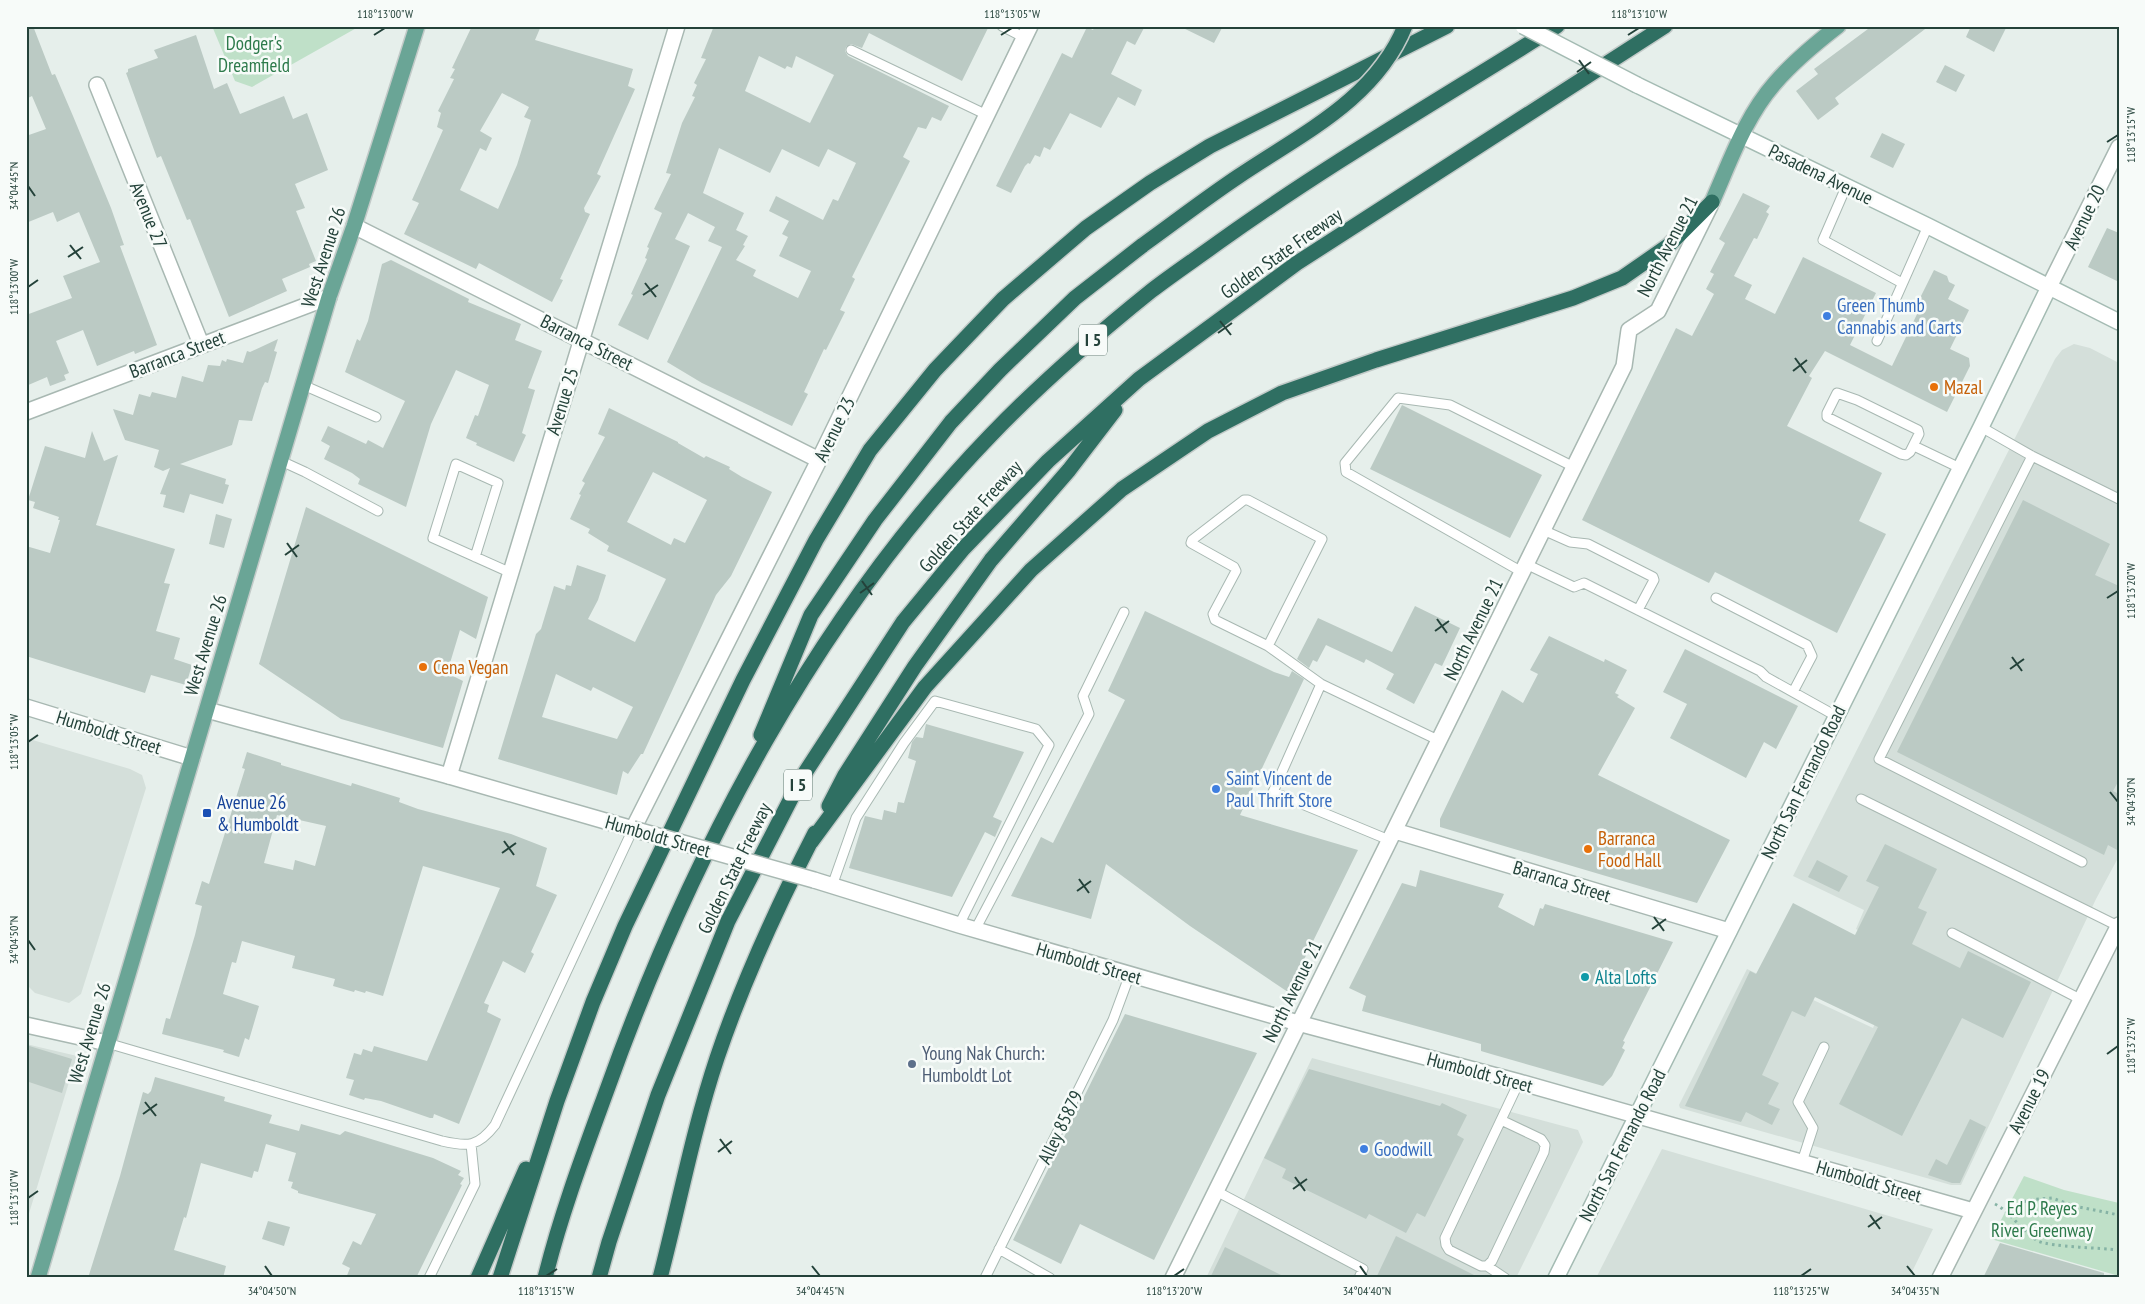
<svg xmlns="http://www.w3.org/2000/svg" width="2145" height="1304" font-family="'PT Sans Narrow',sans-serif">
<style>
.built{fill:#d4dfda}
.green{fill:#bfe0c8}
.building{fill:#bbcac4;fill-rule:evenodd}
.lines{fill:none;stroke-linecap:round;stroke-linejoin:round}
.service-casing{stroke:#a8b8b2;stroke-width:11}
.minor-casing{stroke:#a8b8b2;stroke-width:18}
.tertiary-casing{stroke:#a8b8b2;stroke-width:18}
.secondary-casing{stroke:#a4bbb3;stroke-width:18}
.primary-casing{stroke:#c2cac8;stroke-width:18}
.motorway-casing{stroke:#c2cac8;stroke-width:18}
.path{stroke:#86b3a5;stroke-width:3;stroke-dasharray:2.5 4;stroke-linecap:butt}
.service{stroke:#fff;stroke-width:9}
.minor{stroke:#fff;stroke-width:15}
.tertiary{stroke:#fff;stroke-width:15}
.secondary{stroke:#fff;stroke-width:15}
.primary{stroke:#6aa596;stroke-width:15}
.motorway{stroke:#2f6f62;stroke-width:15}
.tertiary-bridge-casing{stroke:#a8b8b2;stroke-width:18;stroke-linecap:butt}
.secondary-bridge-casing{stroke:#a4bbb3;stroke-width:18;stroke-linecap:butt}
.motorway-bridge-casing{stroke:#c2cac8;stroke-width:18;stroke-linecap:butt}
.tertiary-bridge{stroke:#fff;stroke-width:15}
.secondary-bridge{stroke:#fff;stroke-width:15}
.motorway-bridge{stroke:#2f6f62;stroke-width:15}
.ticks{fill:none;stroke:#24423a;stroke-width:2}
.shop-dot{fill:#3f7fe0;stroke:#f7fbf9;stroke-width:2}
.food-dot{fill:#e8710a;stroke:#f7fbf9;stroke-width:2}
.transit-dot{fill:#1a4fb4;stroke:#f7fbf9;stroke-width:2}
.culture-dot{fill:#0f9aa8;stroke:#f7fbf9;stroke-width:2}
.service-dot{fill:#5c6f8a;stroke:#f7fbf9;stroke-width:2}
.labels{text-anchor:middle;stroke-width:5;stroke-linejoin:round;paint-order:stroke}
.shield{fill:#f7fbf9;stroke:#637a73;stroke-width:1}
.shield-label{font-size:18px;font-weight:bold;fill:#24423a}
.park-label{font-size:19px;fill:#2d7a4b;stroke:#f7fbf9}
.street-label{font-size:19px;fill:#24423a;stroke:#f7fbf9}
.shop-label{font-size:19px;fill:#366cbe;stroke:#f7fbf9;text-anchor:start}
.food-label{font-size:19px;fill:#c56008;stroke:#f7fbf9;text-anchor:start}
.transit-label{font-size:19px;fill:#164399;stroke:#f7fbf9;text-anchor:start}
.culture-label{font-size:19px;fill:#0d838f;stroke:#f7fbf9;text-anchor:start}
.service-label{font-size:19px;fill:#4e5e75;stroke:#f7fbf9;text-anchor:start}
.neatline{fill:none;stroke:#24423a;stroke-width:2}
.ticks-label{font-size:12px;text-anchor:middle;fill:#24423a}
</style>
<rect width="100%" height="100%" fill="#e6efeb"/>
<!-- built -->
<path class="built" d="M2074,344L2090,348L2119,363V856L2096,899L1961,1185H1951L1680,1108L1679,1105L1747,969L1873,1028L1905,955L1856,929L1864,910L1793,876L2055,359L2062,350Z
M26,738L130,769L142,775L146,788L81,994L69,1003L35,993L26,984Z
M26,1044L77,1056L27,1220H26Z
M1312,1058L1578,1130L1583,1142L1516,1278H1206Z
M1662,1149L1933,1229L1909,1278H1596Z"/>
<!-- green -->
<path class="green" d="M212,26H360L252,87L235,81Z
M2024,1176L2064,1190L2119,1203V1276L1991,1239Z"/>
<!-- building -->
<path class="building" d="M26,26H33L52,75L55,74L73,116L111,208L124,245L120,246L157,345L135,354L134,351L97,366L83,330L56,341L69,373L64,375L66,380L50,386L47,377L26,386V315L72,298L63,276L100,262L79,212L57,222L53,212L26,223V136L46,129L32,96L26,99Z
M472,26H541L535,40L633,69L628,86L635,89L597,174L601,176L584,208L585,212L590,214L560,279L563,280L552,302L479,263L476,269L404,234L419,203L412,200L443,130L437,127L441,113L438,111L454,79L450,78L455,69L452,68ZM502,93L529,107L524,117L531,120L517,165L498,209L460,190L480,148L486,151L492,138L480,131Z
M714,26H989L962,81L869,33L862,48L851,44L846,47L845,51L848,56L949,106L941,121L932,117L926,129L918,127L903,157L910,161L852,277L855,279L840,310L845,312L826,350L824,349L804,392L808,394L792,426L702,383L667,362L722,247L708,241L715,227L688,213L675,239L690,246L648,340L618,325L633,295L631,294L647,259L645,258L649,248L647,247L662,213L654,209L671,174L666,173L682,123L695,97L692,96L697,85L694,83L706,59L701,58ZM759,56L785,69L787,66L792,68L796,56L834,75L810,123L745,91ZM719,148L770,173L782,149L819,167L828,149L856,163L838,201L833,199L823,220L776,196L769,211L789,221L782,234L788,237L779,256L811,271L798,298L753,276L756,270L736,260L745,246L743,245L748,236L736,230L744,213L703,193Z
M1095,26H1145L1135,45L1127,41L1111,74L1142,90L1135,106L1118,97L1101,128L1070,113L1050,150L1044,147L1040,157L1035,155L1030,164L1028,163L1025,166L1011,193L996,186L1062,53L1072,58L1087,27L1093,30Z
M1179,26H1223L1214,43Z
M1872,26H1929L1835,98L1839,104L1818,120L1796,91L1818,74L1814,69Z
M1971,26H2007L1994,52L1966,37Z
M196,35L214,89L227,83L240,114L284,96L293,119L307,113L328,170L295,184L305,208L296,211L316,261L309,264L310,267L282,279L287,291L229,317L190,219L187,220L161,156L157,158L126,73L128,72V69L158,58L154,50Z
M1945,65L1965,75L1956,92L1936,82Z
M1882,133L1905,144L1893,168L1870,157Z
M1743,193L1770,206L1766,212L1769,214L1757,239L1754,238L1734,276L1752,285L1745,299L1775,314L1803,257L1876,293L1850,345L1892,366L1919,310L1915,308L1934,270L1947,276L1949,282L1955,285L1948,299L1969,310L1950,349L1969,358L1970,366L1947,412L1825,351L1809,376L1812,378L1787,426L1882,473L1859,521L1886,534L1837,633L1715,572L1709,583L1582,520L1676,328L1692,336L1714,294L1706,289L1714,274L1710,272L1725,243L1719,239Z
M2107,228L2119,233V282L2088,267Z
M391,260L469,299L468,302L521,324L515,340L542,351L528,388L535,390L522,433L526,435L514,462L476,445L477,443L466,438L475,415L478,416L489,385L456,370L431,424L406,507L358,484L360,479L352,473L324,459L330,446L321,441L328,426L366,444L368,440L383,448L405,401L345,372L357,339L360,341L368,321L382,264Z
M278,339L274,351L277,352L268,383L265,382L262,388L252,421L239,420L232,445L180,464L226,479L225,484L229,485L223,504L190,494L184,513L163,507L166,495L160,494L170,468L163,471L154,467L159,450L125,440L113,409L133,415L139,394L150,397L152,392L176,398L182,376L203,382L208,365L220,366L222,360L226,362L227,359L243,363L247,351L250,352Z
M1402,405L1542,475L1510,538L1370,469Z
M609,408L678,442V443L704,458L706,456L730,467L729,469L742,477L772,492L731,576L716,595L643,754H641L628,774L623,771L617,795L498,759L536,634L541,629L554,586L565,590L566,585L571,586L577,565L606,575L598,600L588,619L635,642L666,579L607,551L609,546L588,533L590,529L570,519L581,495L579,494L585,483L582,481L605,437L598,434ZM653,472L707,500L685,543L674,538L671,545L627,522ZM556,674L591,691L593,687L633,707L617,739L542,717Z
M92,431L104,461L118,455L96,525L175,549L164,583L170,584L156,631L180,638L174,659L192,665L186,685L151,675L145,693L26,656V546L50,553L60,520H58L59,517L33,508L35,502L28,500L45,446L85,458Z
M2023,500L2110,544L2095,575L2119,586V780L2113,791L2119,794V851L2108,845L2104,855L1897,752Z
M306,507L488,597L476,639L460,630L447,673L463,681L443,748L341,719L259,664Z
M216,514L232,519L224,548L209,544Z
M1415,606L1460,628L1442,666L1435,663L1414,704L1386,689L1394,674L1366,659L1364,663L1326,645L1317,662L1313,660L1309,668L1297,659L1318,618L1392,652Z
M1145,611L1274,672L1289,677L1292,671L1304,679L1240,815L1358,850L1288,992L1190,926L1106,864L1091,919L1011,896L1041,837L1053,843L1125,700L1108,691Z
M1549,636L1604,662L1605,659L1627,670L1615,693L1619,695L1617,697L1635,708L1598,775L1730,840L1697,903L1440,827V819L1502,690L1523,703L1538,674L1530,670Z
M1685,649L1798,706L1776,749L1764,742L1746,778L1670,738L1687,704L1663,692Z
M926,724L1024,752L993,817L1002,821L995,837L985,832L952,897L849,868L865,816L882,820L884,810L896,813L898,802L904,803L916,761L908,758L912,742L916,737L923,738Z
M247,752L281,763V765L351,786L352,783L400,798L399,802L418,809L511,834L547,848L536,886L557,895L531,952L534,954L525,973L503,961L484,1003L489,1005L487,1012L501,1019L459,1124L434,1114L433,1118H430L381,1101L365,1098L364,1100L349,1095L354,1080L346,1078L354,1053L361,1055L363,1049L372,1052L374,1046L427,1061L500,888L423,866L383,996L366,991L365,993L355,990L354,992L333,986L335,979L292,968L295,956L242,941L236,963L232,962L223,994L259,1006L249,1040L245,1038L239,1057L223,1052L224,1050L162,1034L166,1018L170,1019L195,935L202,906L195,904L202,881L209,884L245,769L242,768ZM277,815L326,826L315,866L295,860L293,870L264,863Z
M1885,844L1937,869L1918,908L1927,912L1912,944L1960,968L1968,951L2031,982L2003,1038L1962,1018L1902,1136L1839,1104L1878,1027L1815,997L1805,1017L1792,1011L1762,1075L1779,1083L1768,1104L1780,1109L1772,1125L1746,1112L1741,1122L1685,1106L1750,971L1756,974L1793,903L1855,935L1879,887L1866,881Z
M1817,860L1848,876L1839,892L1808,877Z
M1420,870L1504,894L1498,907L1534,926L1540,908L1543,909L1545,904L1673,942L1623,1041L1625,1042L1622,1048L1625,1050L1612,1076L1603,1086L1491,1054L1481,1051V1044L1362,1011L1366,996L1349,988L1402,883L1416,887Z
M1125,1014L1257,1053L1154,1260L1080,1224L1061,1264L1013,1240Z
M26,1045L72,1059L62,1093L26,1081Z
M1309,1069L1440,1106L1442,1103L1467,1115L1457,1135L1464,1139L1425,1217L1417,1213L1406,1233L1369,1214L1366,1219L1282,1178L1286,1169L1264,1158Z
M155,1077L225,1097L224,1101L272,1115L269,1123L299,1131L301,1124L340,1135L345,1131L433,1158L461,1171L458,1175L464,1178L460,1184L462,1185L416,1278H346L350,1268L342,1264L353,1241L361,1245L376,1214L298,1193V1191L291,1188L293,1182L288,1181L296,1153L266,1144L258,1172L254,1171L252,1178L201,1163L186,1218L184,1217L174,1250L226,1266L223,1278H88L120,1176L143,1092L148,1094L151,1091Z
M1970,1119L1986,1127L1960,1183H1952L1928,1175L1936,1159L1947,1165Z
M268,1221L290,1227L284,1246L262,1239Z
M1396,1236L1480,1278H1376Z
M2000,1243L2104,1273V1278H1983Z
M1225,1247L1287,1278H1210Z"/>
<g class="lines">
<defs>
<path id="service" d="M1002,26L1025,38
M851,50L987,115
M1846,187L1823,240L1902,283
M1877,341L1928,226
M303,385L376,417
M1837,393L1857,400L1918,430L1919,434L1910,452L1906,455L1901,454L1827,417V413Z
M1981,427L2032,456L2119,499
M1914,446L1960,468
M2032,456L1879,759L2082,862
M281,461L305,472L378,511
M1543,530L1570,542L1588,544L1653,577L1654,580L1638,610
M475,557L498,483L456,464L433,538L511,573
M1526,564L1574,587L1584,583L1760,671L1766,677L1836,716
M1522,572L1346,472L1345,463L1398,398L1450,405L1574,467
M1716,598L1807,645L1812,656L1793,692
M1268,646L1215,620L1213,614L1236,571L1234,567L1191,543L1192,540L1244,500H1248L1322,539L1268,646L1321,684L1440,741
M1321,684L1273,792L1389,840
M1861,799L2118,926
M832,886L856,818L904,743L935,701L1036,729L1049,745L959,925
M975,930L1089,714L1083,696L1124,612
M1952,933L2080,999
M107,1043L442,1141C468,1147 478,1147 495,1125L633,829
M1501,1120L1541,1139L1545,1145L1544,1152L1492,1261L1487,1266H1481L1449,1250L1446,1245L1445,1238L1519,1082
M1802,1162L1813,1128L1798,1102L1824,1047
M1216,1191L1363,1269L1359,1278
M999,1249L1050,1278
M1487,1266L1505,1278
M429,1278L475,1184L471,1144
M985,1278L1113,1020L1130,974"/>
<path id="minor" d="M97,85L201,344
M354,226L819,460
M2049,287L2119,147
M26,412L329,297
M26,707L192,758
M449,776L677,26
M633,829L819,460L1030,26
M1395,831L1729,931
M26,1025L107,1043
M1173,1278L1624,366L1629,330L1658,311L1710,206"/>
<path id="tertiary" d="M207,710L449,776L633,829
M814,880L959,925L1298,1023L1519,1082L1973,1211
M1940,1278L2119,925"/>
<path id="secondary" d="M1637,85L1928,226L2119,322
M1556,1278L1981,427L2049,287"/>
<path id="primary" d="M1712,202C1730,162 1745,117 1775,83C1793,62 1816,43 1838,26
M38,1278L329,297L354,226L417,26"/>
<path id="motorway" d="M761,735L811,615L875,520L951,422L1000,370L1075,298L1143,245
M829,806L845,775L915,666L991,560L1069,470L1115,410
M811,842L925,687L1031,570L1122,489L1208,431L1282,393L1376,360L1573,298L1622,278L1668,246L1712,202
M478,1278L526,1169
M500,1278L557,1101L593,1002L625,926L743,680L816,540L870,450L935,370L1003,299L1086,228L1150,183L1210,146L1447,26
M545,1278C561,1213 585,1150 608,1087C691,855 817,615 990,436C1040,384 1095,336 1151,291C1173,274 1197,258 1219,242C1328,164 1444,97 1557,26
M599,1278L609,1242L658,1095L728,921L801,779L903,622L963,549L1048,461L1139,379L1297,263L1665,26
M660,1278C679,1205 693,1130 717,1058C743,981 778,905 815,833"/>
</defs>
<!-- service casing -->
<use href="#service" class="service-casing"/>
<!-- minor casing -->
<use href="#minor" class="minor-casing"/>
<!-- tertiary casing -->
<use href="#tertiary" class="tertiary-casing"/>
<!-- secondary casing -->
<use href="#secondary" class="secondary-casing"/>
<!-- primary casing -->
<use href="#primary" class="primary-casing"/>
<!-- motorway casing -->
<use href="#motorway" class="motorway-casing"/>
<!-- path -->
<path class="path" d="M1995,1204C2012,1213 2021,1231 2038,1241C2050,1247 2103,1248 2119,1250
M2006,1210L2028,1200L2052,1198L2074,1206L2119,1215"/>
<!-- service -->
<use href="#service" class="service"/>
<!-- minor -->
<use href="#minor" class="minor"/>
<!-- tertiary -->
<use href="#tertiary" class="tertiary"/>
<!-- secondary -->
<use href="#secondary" class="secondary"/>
<!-- primary -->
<use href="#primary" class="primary"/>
<!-- motorway -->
<use href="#motorway" class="motorway"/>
<defs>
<path id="tertiary-bridge" d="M633,829L814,880"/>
<path id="secondary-bridge" d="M1523,26L1637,85"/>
<path id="motorway-bridge" d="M1143,245C1175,222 1206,198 1239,176C1301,134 1375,100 1405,26"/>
</defs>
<!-- tertiary-bridge casing -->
<use href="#tertiary-bridge" class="tertiary-bridge-casing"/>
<!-- secondary-bridge casing -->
<use href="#secondary-bridge" class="secondary-bridge-casing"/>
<!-- motorway-bridge casing -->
<use href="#motorway-bridge" class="motorway-bridge-casing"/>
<!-- tertiary-bridge -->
<use href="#tertiary-bridge" class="tertiary-bridge"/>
<!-- secondary-bridge -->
<use href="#secondary-bridge" class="secondary-bridge"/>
<!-- motorway-bridge -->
<use href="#motorway-bridge" class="motorway-bridge"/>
</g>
<!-- ticks -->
<path class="ticks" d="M374,35L385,28M1001,35L1012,28M1628,35L1639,28M1579,60L1589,74M1577,72L1591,62M2107,142L2118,135M28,186L35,196M70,245L81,259M68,257L83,247M645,283L656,297M28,287L38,280M643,295L658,285M1220,321L1231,335M1218,333L1232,323M1795,358L1806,373M1793,371L1807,360M287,543L297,557M285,555L299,545M862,581L872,595M860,593L874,583M2107,598L2118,591M1437,619L1447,633M1435,631L1449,621M2012,657L2022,671M2010,669L2024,659M28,742L38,735M2110,792L2118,802M504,841L514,855M502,853L516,843M1079,879L1089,893M1077,891L1091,881M1654,917L1664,931M1652,929L1666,919M28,940L35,950M2107,1054L2118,1046M145,1102L156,1116M143,1114L157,1104M720,1139L731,1154M718,1152L732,1141M1295,1177L1305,1191M1293,1189L1307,1179M28,1198L38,1191M1870,1215L1880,1229M1868,1227L1882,1217M265,1266L272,1276M812,1266L820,1276M1360,1266L1367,1276M1907,1266L1915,1276M546,1276L557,1269M1174,1276L1184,1269M1801,1276L1811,1269"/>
<!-- markers -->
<g class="shop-dot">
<circle cx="1827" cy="316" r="5"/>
<circle cx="1216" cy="789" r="5"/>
<circle cx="1364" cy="1149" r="5"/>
</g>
<g class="food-dot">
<circle cx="1934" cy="387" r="5"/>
<circle cx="423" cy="667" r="5"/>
<circle cx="1588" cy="849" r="5"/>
</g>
<rect class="transit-dot" x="202" y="808" width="10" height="10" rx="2.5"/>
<circle class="culture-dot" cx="1585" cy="977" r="5"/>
<circle class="service-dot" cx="912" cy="1064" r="5"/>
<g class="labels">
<!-- shield labels -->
<g class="shield">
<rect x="1079" y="324.5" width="28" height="31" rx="4"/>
<rect x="784" y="769.5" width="28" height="31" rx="4"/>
</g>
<g class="shield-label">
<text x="1093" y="346">I 5</text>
<text x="798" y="791">I 5</text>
</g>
<!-- park labels -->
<g class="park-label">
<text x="254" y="50">Dodger's<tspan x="254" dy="22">Dreamfield</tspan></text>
<text x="2042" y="1215">Ed P. Reyes<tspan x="2042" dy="22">River Greenway</tspan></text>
</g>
<!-- street labels -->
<g class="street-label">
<text transform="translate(1821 174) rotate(26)" y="7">Pasadena Avenue</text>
<text transform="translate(149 215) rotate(68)" y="7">Avenue 27</text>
<text transform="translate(2084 217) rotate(-64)" y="7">Avenue 20</text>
<text transform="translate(1667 246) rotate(-63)" y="7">North Avenue 21</text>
<text transform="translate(1281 253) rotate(-35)" y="7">Golden State Freeway</text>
<text transform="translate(323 257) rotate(-72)" y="7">West Avenue 26</text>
<text transform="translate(587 342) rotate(27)" y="7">Barranca Street</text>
<text transform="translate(177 354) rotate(-21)" y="7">Barranca Street</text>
<text transform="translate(562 401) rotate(-73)" y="7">Avenue 25</text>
<text transform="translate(834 429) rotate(-64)" y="7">Avenue 23</text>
<text transform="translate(970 516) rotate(-48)" y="7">Golden State Freeway</text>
<text transform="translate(1473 629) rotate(-64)" y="7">North Avenue 21</text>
<text transform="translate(205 645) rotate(-73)" y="7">West Avenue 26</text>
<text transform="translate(109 732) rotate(17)" y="7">Humboldt Street</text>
<text transform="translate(1803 782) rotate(-64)" y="7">North San Fernando Road</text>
<text transform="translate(658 836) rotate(16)" y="7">Humboldt Street</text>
<text transform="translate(734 868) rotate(-64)" y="7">Golden State Freeway</text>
<text transform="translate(1562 881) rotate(17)" y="7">Barranca Street</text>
<text transform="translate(1089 963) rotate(16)" y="7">Humboldt Street</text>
<text transform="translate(1292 991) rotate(-64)" y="7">North Avenue 21</text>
<text transform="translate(89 1033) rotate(-73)" y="7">West Avenue 26</text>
<text transform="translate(1480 1072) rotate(15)" y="7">Humboldt Street</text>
<text transform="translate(2029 1101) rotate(-63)" y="7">Avenue 19</text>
<text transform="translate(1060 1127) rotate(-64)" y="7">Alley 85879</text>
<text transform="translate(1622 1145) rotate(-63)" y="7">North San Fernando Road</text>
<text transform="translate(1869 1181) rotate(16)" y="7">Humboldt Street</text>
</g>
<!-- shop labels -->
<g class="shop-label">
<text x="1837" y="312">Green Thumb<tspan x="1837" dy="22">Cannabis and Carts</tspan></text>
<text x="1226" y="785">Saint Vincent de<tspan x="1226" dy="22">Paul Thrift Store</tspan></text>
<text x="1374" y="1156">Goodwill</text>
</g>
<!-- food labels -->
<g class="food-label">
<text x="1944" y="394">Mazal</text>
<text x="433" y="674">Cena Vegan</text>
<text x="1598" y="845">Barranca<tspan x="1598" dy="22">Food Hall</tspan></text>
</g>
<!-- transit labels -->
<g class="transit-label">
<text x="217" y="809">Avenue 26<tspan x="217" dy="22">&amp; Humboldt</tspan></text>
</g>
<!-- culture labels -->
<g class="culture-label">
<text x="1595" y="984">Alta Lofts</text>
</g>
<!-- service labels -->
<g class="service-label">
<text x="922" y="1060">Young Nak Church:<tspan x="922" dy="22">Humboldt Lot</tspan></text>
</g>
</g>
<!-- border -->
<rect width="2145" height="1304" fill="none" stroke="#f7fbf9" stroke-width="55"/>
<rect x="28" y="28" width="2090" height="1248" class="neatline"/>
<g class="ticks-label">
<text x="385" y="18">118°13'00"W</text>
<text x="1012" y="18">118°13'05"W</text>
<text x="1639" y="18">118°13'10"W</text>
<text transform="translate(2131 135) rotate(-90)" y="4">118°13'15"W</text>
<text transform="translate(14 186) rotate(-90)" y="4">34°04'45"N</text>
<text transform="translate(14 287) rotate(-90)" y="4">118°13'00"W</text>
<text transform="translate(2131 591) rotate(-90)" y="4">118°13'20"W</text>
<text transform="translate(14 742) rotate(-90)" y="4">118°13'05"W</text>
<text transform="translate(2131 802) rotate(-90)" y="4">34°04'30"N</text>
<text transform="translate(14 940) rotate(-90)" y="4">34°04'50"N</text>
<text transform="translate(2131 1046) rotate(-90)" y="4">118°13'25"W</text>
<text transform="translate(14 1198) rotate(-90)" y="4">118°13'10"W</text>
<text x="272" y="1295">34°04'50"N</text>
<text x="546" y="1295">118°13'15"W</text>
<text x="820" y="1295">34°04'45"N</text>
<text x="1174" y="1295">118°13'20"W</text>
<text x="1367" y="1295">34°04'40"N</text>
<text x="1801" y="1295">118°13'25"W</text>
<text x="1915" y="1295">34°04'35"N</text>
</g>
</svg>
